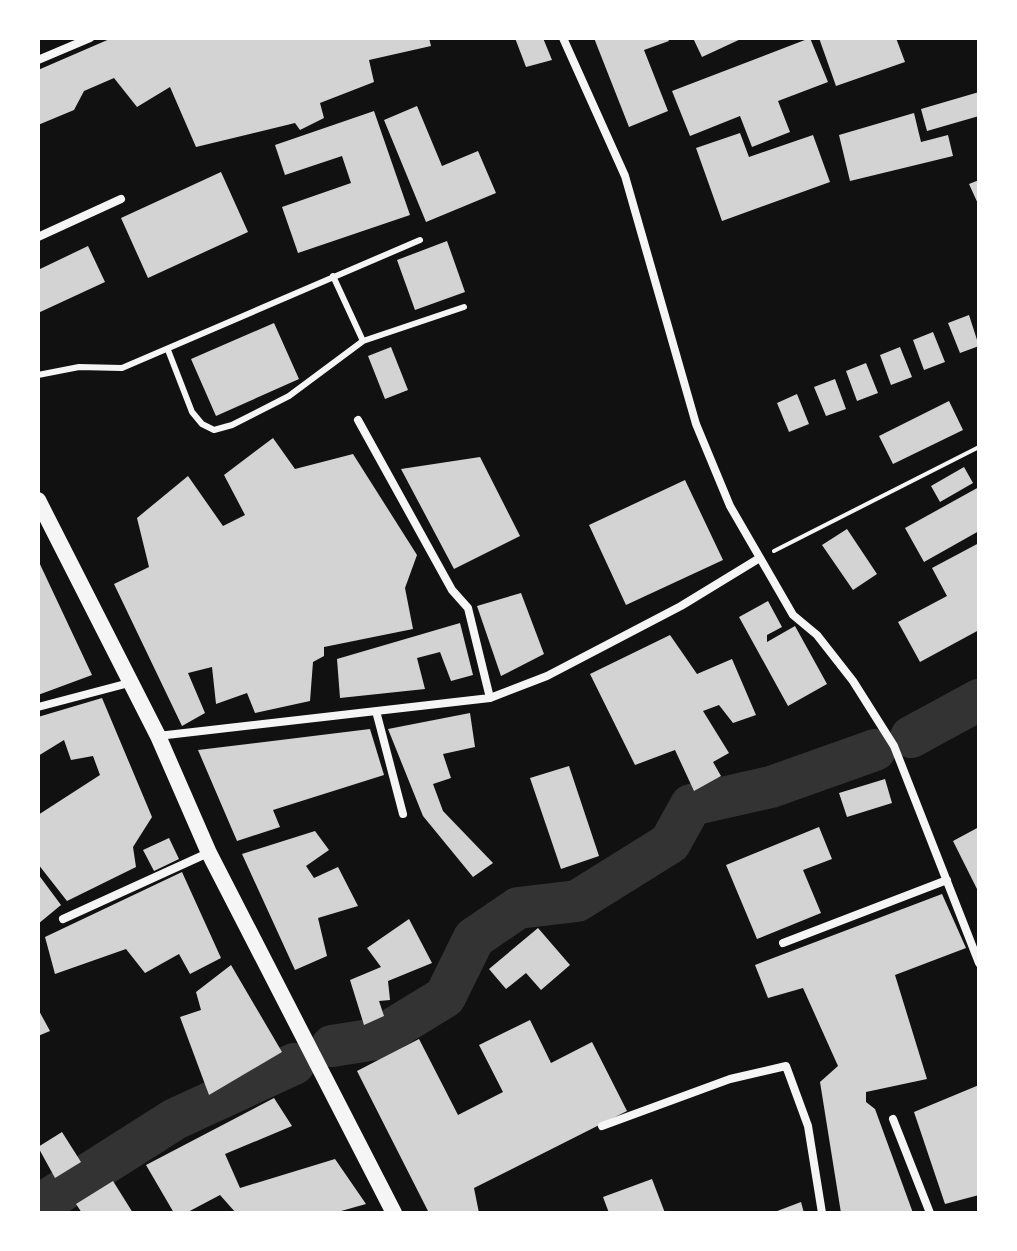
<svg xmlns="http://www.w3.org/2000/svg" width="1017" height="1251" font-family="'Archivo Narrow',sans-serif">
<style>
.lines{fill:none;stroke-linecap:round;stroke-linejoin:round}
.river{stroke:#333;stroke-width:42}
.building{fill:#d3d3d3}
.path{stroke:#f5f5f5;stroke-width:4}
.service{stroke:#f5f5f5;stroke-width:6}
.minor{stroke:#f5f5f5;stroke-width:8}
.secondary{stroke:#f5f5f5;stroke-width:16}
</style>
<rect width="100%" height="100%" fill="#111"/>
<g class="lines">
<!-- river -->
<path class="river" d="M911,737L979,700
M332,1046L376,1039L445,997L474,938L518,908L577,901L670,843L691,805L771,787L875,750
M38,1206L175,1119L294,1064"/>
</g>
<!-- building -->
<path class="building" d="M112,38H429L431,46L369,60L374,82L320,103L324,118L300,130L295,123L196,147L170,87L137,107L114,78L84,91L74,110L38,125V70Z
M515,38H543L552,60L526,67Z
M594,38H667L669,41L644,50L668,111L629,127Z
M693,38H743L702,57Z
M810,38L828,82L778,101L790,132L752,147L740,116L690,136L672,91Z
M819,38H896L905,62L836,86Z
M979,92V116L927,131L921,109Z
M417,106L442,166L478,151L496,193L426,222L384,120Z
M374,111L410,215L298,253L282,207L351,183L342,156L285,175L275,145Z
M914,113L921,142L948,135L953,156L850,181L839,135Z
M740,133L749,157L813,135L830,182L722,221L696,148Z
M221,172L248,232L148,278L121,218Z
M979,180V206L969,184Z
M447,241L465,292L415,310L397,260Z
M88,246L105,282L38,313V270Z
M969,315L979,346L960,353L948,323Z
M274,323L299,379L216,416L191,359Z
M933,332L945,362L924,370L913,340Z
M391,347L408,390L385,399L368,356Z
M900,347L912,377L891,385L880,355Z
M866,363L878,393L857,401L846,371Z
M835,379L846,409L826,416L814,387Z
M797,394L809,424L789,432L777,403Z
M949,401L963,430L893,464L879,436Z
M273,438L295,469L353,454L417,555L405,588L413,629L324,647V656L313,662L310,701L255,713L247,693L216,704L212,667L188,673L205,713L182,726L114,584L149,567L137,518L188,476L223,526L245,515L224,475Z
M480,457L520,536L454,569L401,469Z
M964,467L973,483L940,502L931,486Z
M685,480L723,560L626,605L589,525Z
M979,487V531L924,562L905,528Z
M847,529L877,574L853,590L822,545Z
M979,543V630L920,662L898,622L947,596L932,568Z
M38,560L92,675L38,695Z
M521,593L544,654L501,676L477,606Z
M768,601L782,627L767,635V642L795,626L827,684L788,706L739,617Z
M460,623L473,675L451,681L440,652L417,658L425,689L340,698L337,659Z
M670,635L697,674L732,659L756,715L733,723L719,705L703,711L729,753L713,762L721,776L694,791L675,750L635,765L590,674Z
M102,698L152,817L133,847L136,867L67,901L38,864V815L100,775L93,756L71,760L64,740L38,756V717Z
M470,713L475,747L443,754L451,778L433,784L443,811L493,863L473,877L423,816L388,729Z
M370,729L384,775L273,810L280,827L237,841L198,750Z
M569,766L599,856L561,869L530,778Z
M885,779L892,803L847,817L839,793Z
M819,827L832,859L803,870L821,913L757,939L726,865Z
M979,827V893L953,841Z
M315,831L329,850L306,866L314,878L338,867L358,906L318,918L327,956L295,970L242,854Z
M169,838L179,859L154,871L143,850Z
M182,872L221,958L190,974L179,954L145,973L126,949L55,974L45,937Z
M38,874L61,905L38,924Z
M942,894L966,948L895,975L927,1079L866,1092V1102L875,1109L913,1213H841L820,1082L838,1066L803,988L768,998L755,965Z
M409,919L432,963L388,981L390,1000L379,1001L384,1016L364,1025L350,980L381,967L367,948Z
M538,928L570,965L541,990L526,973L506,989L489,969Z
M231,965L282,1052L209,1095L180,1017L201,1010L196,992Z
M38,1009L50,1031L38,1036Z
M530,1020L551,1063L592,1042L627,1111L474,1188L479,1213H429L357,1071L419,1039L458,1115L503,1092L479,1045Z
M979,1085V1195L945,1204L914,1112Z
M274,1098L292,1126L225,1154L240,1188L335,1159L366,1204L334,1213H236L220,1195L186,1213H174L146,1165Z
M62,1132L81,1162L55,1178L38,1147Z
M652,1179L665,1213H609L603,1197Z
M113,1181L133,1213H82L76,1204Z
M801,1202L804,1213H772Z"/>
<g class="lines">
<!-- path -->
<path class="path" d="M774,551L979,447"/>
<!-- service -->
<path class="service" d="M333,276L363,341
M168,350L192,412L202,424L214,430L232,425L289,396L363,341L464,307
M38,375L79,367L122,368L420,240"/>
<!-- minor -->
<path class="minor" d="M563,38L625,176L696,424L730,506L793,615L817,635L853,681L894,746L979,963
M38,60L90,38
M38,237L121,199
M358,420L452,590L468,608L490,698
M38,707L129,683
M376,711L403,814
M158,736L490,698L547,676L681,606L758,559
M63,919L208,853
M783,943L947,880
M893,1119L930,1213
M602,1126L730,1079L786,1066L808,1126L822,1213"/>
<!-- secondary -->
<path class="secondary" d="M38,500L158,736L209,853L394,1213"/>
</g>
<!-- border -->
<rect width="1017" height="1251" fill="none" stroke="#ffffff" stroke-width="80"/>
</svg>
